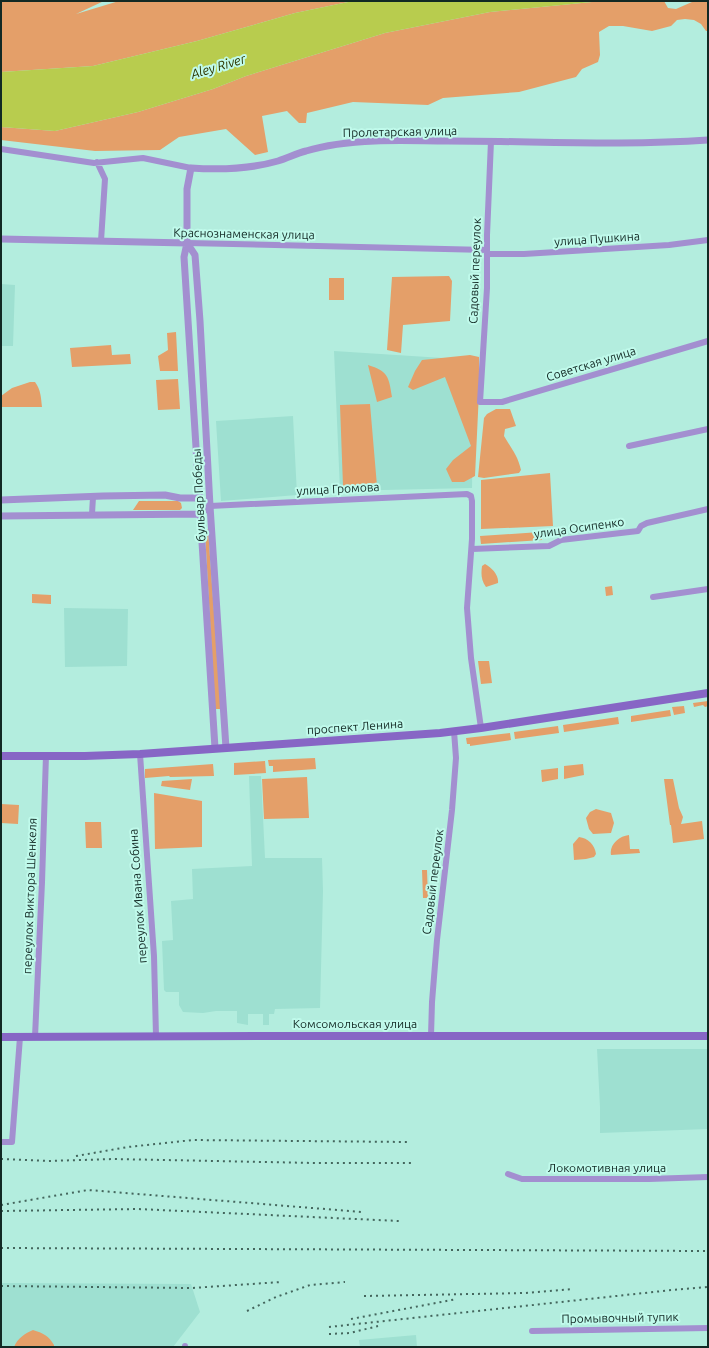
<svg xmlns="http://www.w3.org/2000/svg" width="709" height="1348" font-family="Ubuntu,sans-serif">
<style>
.built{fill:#9ee0d1}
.green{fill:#e49f69}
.water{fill:#b8cc4e}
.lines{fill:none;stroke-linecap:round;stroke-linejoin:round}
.minor{stroke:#a38fd0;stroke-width:6}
.tertiary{stroke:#a38fd0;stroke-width:7}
.secondary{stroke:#8766c5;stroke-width:8}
.rail{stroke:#44665d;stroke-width:2;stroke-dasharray:2 4;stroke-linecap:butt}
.labels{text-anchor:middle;stroke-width:4;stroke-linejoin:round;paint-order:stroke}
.street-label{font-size:12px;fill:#122924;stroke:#c0faeb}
.water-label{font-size:13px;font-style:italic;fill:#2e3600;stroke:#c0faeb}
</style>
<rect width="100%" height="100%" fill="#b3edde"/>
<!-- built -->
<path class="built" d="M1,284L15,285L13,346H1Z
M334,351L474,360L472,488L340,491Z
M293,416L297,495L221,501L216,421Z
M64,608L128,609L127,666L65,667Z
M249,776H261L265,858H322L323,891L320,1008L275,1009L274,1014H269V1025H263V1014H248V1025L237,1023V1011H216L203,1013L183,1012L179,1005V992H166L164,990L162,941L173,940L171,901L193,899L192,869L252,866Z
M597,1049H708V1129L600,1133V1107Z
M1,1283L191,1284L200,1312L173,1347H1Z
M416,1335L417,1347H360L359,1340Z"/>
<!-- green -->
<path class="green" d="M1,1H104L76,14L119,1H353L295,13L197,41L93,66L1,72Z
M602,1H664L668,8L676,9L692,2L708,1V31H706L701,24L694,20L685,19L677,20L671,26L652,31L623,26H609L599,32L600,55L598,62L582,69L576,77L519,92L443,98L428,105L353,102L307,113L306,123H299L287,111L262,116L268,152L255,155L226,129L179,137L160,150L95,151L1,140V127L55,131L138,112L213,89L246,76L385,33L490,12Z
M449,276L452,281L450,321L403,325L401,353L387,350L392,277Z
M329,278H344V300H329Z
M176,332L178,371H160L158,356L168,350L167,333Z
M111,345L112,355L130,354L131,364L72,367L70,348Z
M470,355L479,357V392L475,476L464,482H452L446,469L453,460L471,446L445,377L413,390L408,387L415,371L422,360Z
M368,365C388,371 389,377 392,397L377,402Z
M178,379L180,409L158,410L156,380Z
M30,382H35C41,390 41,398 42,407H2L1,396L12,388Z
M370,404L377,486H343L340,405Z
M496,409H510L516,426L505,429L504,436C511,448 518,456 521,470L519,473L484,478L478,477L484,418L487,414Z
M550,473L553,526L481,529V480Z
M139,501H178L181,503L182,508L180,510H133Z
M208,529L221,709H215L205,532Z
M540,532L542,540L481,544L480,536Z
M485,564C492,568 499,575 498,583L486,587C481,580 481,574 482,566Z
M612,586L613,595L606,596L605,587Z
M32,594L51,595V604L32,603Z
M478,661H489L492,683L481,684Z
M708,701V706L705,707L703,705L694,707L693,703Z
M684,706L685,713L674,715L672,707Z
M670,710L671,716L631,722V716Z
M618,717L619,724L564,732L563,725Z
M558,726L559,733L515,739L514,732Z
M510,733L511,740L470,746V744H467L466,738Z
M315,758L316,769L273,772V766H269L268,760Z
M265,761L266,773L234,775V763Z
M213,764L214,776L170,777L169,776L145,778V769Z
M583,764L584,775L564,779V766Z
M558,768V779L542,782L541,770Z
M307,777L309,818L264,819L262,779Z
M192,779L190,790L161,786L162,781Z
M664,779H673L679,808L683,817L681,824L702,821L704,839L673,843L671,825H673H670Z
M154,793L202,801V847L155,849Z
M1,804L19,805L18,824L1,823Z
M596,809L611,813L614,823L611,833L593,834L589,829L586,818L590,812Z
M85,822H101L102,848H86Z
M629,835L630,849H639L640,853L611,855C609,845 619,836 629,835Z
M579,837C588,838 595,845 596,854L594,857L586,859L574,860L573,844Z
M422,870H427L428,898H423Z
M33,1330C43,1333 49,1336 54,1345V1347H14C18,1338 24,1334 33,1330Z"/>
<!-- water -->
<path class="water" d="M353,1H602L490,12L385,33L246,76L213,89L138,112L55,131L1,127V72L93,66L197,41L295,13Z"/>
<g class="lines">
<!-- minor -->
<path class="minor" d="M491,141L487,235V288L480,402H502L708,341
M1,149L94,163L143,158L191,168
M97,162L105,179L101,241
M187,243L487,250
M487,254H524L669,245L708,240
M629,446L708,429
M210,506L467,494L471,496L472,501V539L467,608L471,658L481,728
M92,514L93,497
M472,549L549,546L561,540L638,531L641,526L647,523L708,509
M653,597L708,589
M140,754L154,956L156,1036
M431,1036L432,1002L437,940L452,810L456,758L454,731
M35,1037L42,882L46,755
M1,1142H12L20,1037
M508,1174L522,1179H649L708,1177
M532,1331L708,1328
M185,1347V1346"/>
<!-- tertiary -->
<path class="tertiary" d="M1,239L187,243
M187,243L195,255L200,321L210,506L226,748
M1,500L103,496L165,495L180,498H199L202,500
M1,516L200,514L210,506
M215,748L184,257L187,243V189L191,168C220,170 250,169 278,161C288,158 297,153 306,151C329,144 352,142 375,141C399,140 424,141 448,141C535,141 621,146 708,140"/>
<!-- secondary -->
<path class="secondary" d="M1,756H85L140,754L440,733L481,728L708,693
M1,1037L266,1036H708"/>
<!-- rail -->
<path class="rail" d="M76,1156L128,1147L193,1140L407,1142
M1,1159L48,1161L114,1159L315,1163H411
M1,1205L88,1190L362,1212
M1,1211L138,1209L399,1221
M1,1248L708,1251
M1,1286L192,1288L281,1282
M364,1296L526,1293L573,1289
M247,1311L276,1297L310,1285L345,1282
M351,1319L457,1299
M329,1327L672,1290L708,1287
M329,1334L350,1333L378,1326"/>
</g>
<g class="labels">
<!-- street labels -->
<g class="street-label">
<text transform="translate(400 132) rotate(-1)" y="4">Пролетарская улица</text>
<text transform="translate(244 234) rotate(1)" y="4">Краснознаменская улица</text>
<text transform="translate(597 239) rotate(-4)" y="4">улица Пушкина</text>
<text transform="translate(475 271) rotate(-88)" y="4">Садовый переулок</text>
<text transform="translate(591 364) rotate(-17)" y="4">Советская улица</text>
<text transform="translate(338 489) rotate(-3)" y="4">улица Громова</text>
<text transform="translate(199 495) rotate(-93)" y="4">бульвар Победы</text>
<text transform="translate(579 528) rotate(-8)" y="4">улица Осипенко</text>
<text transform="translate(355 727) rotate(-4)" y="4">проспект Ленина</text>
<text transform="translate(433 882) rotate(-83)" y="4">Садовый переулок</text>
<text transform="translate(30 896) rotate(-88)" y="4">переулок Виктора Шенкеля</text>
<text transform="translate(138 896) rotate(-94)" y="4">переулок Ивана Собина</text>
<text x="355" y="1028">Комсомольская улица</text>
<text x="607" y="1172">Локомотивная улица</text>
<text transform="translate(620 1318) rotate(-1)" y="4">Промывочный тупик</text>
</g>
<!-- water labels -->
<g class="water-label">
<text transform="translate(218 66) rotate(-17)" y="5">Aley River</text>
</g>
</g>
<!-- border -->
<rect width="709" height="1348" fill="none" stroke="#122924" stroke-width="4"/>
</svg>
